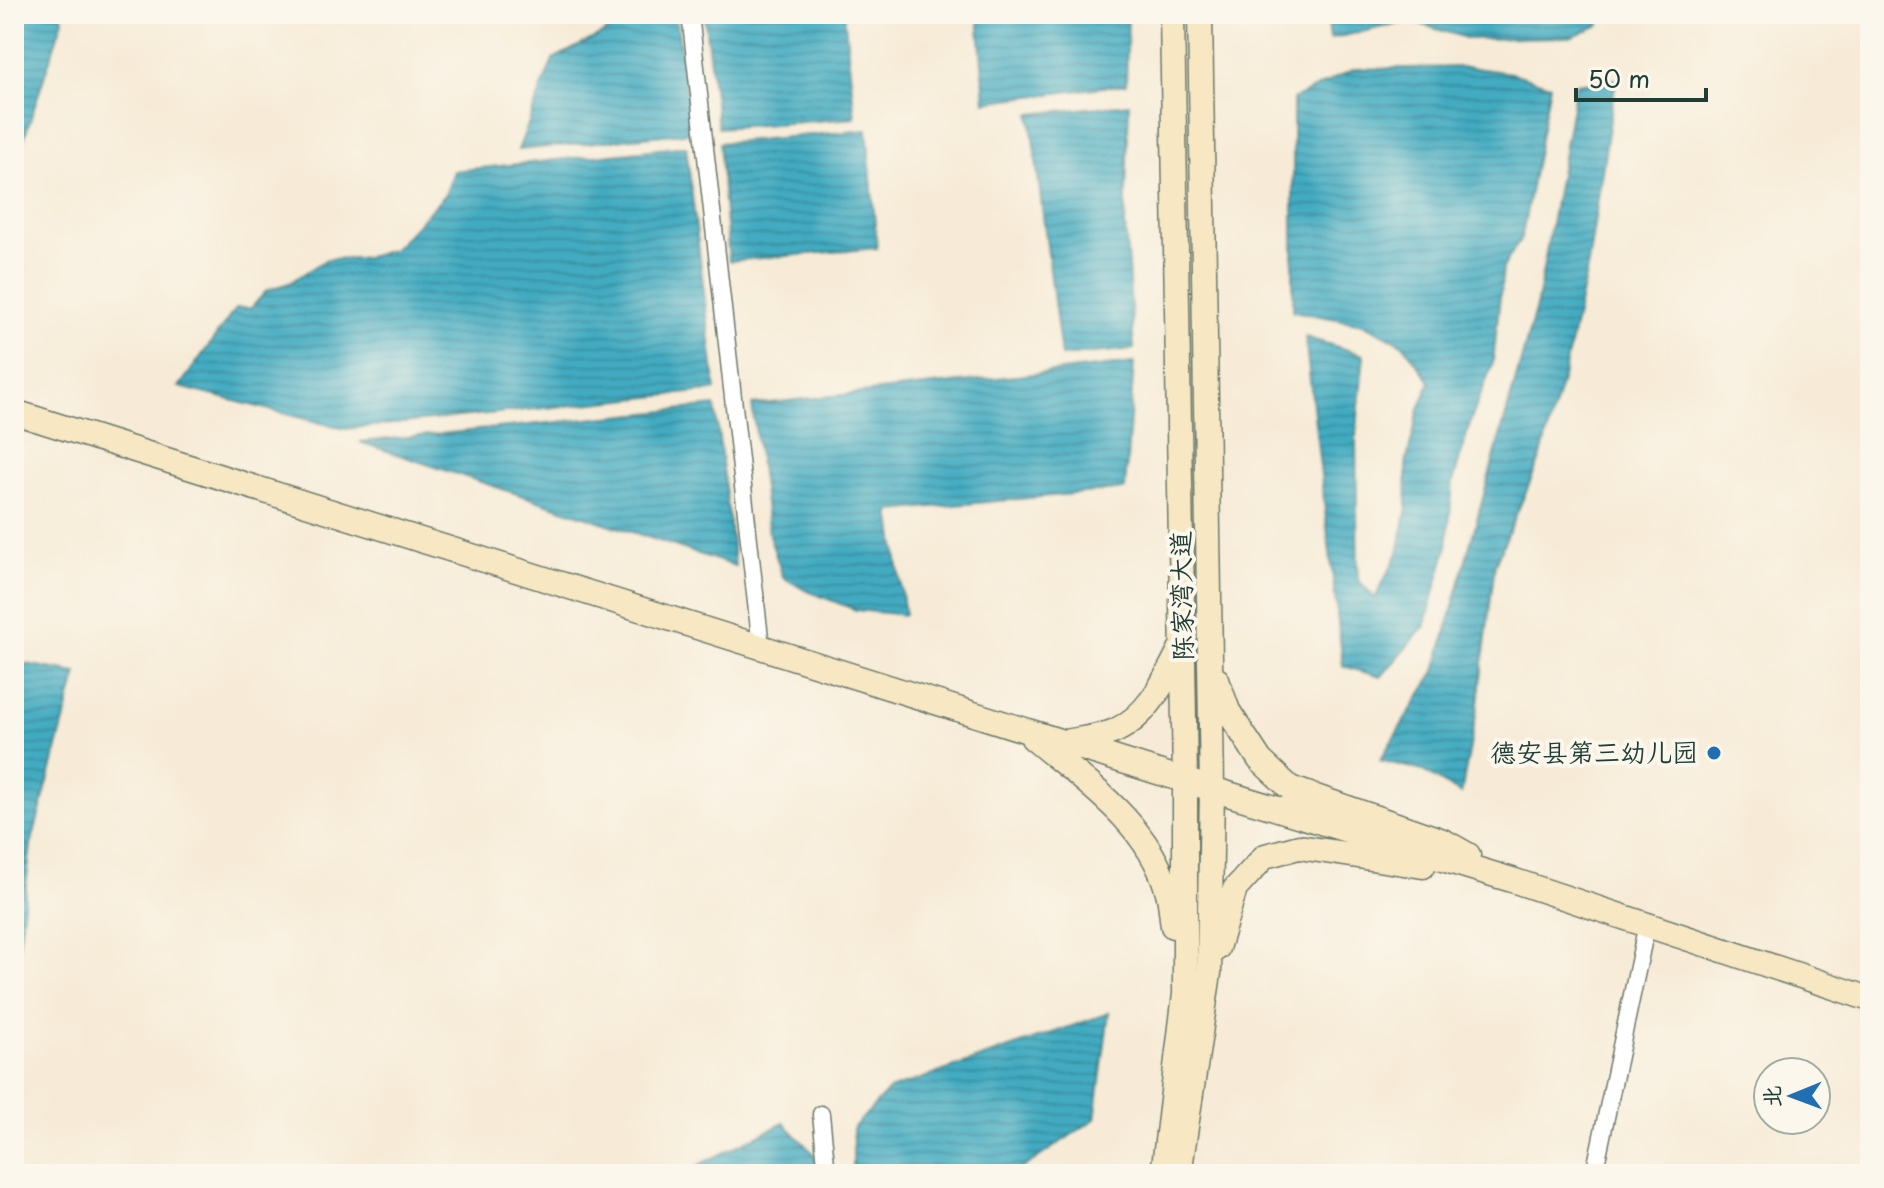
<svg xmlns="http://www.w3.org/2000/svg" width="1884" height="1188" font-family="'Playpen Sans','LXGW WenKai TC',sans-serif">
<style>
.water{fill:url(#water-rules);stroke:#30747a;stroke-width:2}
.lines{fill:none;stroke-linecap:round;stroke-linejoin:round}
.street-casing{stroke:#6b7a6d;stroke-width:19}
.secondary-casing{stroke:#6b7a6d;stroke-width:27}
.street{stroke:#fff;stroke-width:16}
.secondary{stroke:#f7e8c3;stroke-width:24}
.poi-dot{fill:#1f6fb2;stroke:#fbf7ec;stroke-width:3}
.labels{text-anchor:middle;stroke-width:8;stroke-linejoin:round;paint-order:stroke}
.street-label{font-size:26px;fill:#1f3d34;stroke:#fbf7ec}
.poi-label{font-size:26px;fill:#1f3d34;stroke:#fbf7ec;text-anchor:end}
</style>
<defs>
<pattern id="water-rules" width="6" height="5" patternUnits="userSpaceOnUse" patternTransform="scale(2)"><rect width="6" height="5" fill="#42abc1"/><path d="M0 2.5h6" fill="none" stroke="#378c9e"/></pattern>
</defs>
<rect width="100%" height="100%" fill="#fbf7ec"/>
<filter id="ink" filterUnits="userSpaceOnUse"><feTurbulence type="fractalNoise" baseFrequency=".0125" numOctaves="2"/><feDisplacementMap in="SourceGraphic" scale="16" xChannelSelector="R" yChannelSelector="G"/><feConvolveMatrix kernelMatrix="1 2 1 2 8 2 1 2 1" color-interpolation-filters="sRGB"/></filter>
<filter id="wash" filterUnits="userSpaceOnUse"><feTurbulence type="fractalNoise" baseFrequency=".006" numOctaves="4" result="noise"/><feDisplacementMap in="SourceGraphic" scale="32" xChannelSelector="R" yChannelSelector="G"/><feGaussianBlur stdDeviation="1.8" result="paint"/><feColorMatrix in="noise" values="0 0 0 0 0 0 0 0 0 0 0 0 0 0 0 0 0 1.4 0 .05"/><feComposite in="paint" operator="in"/></filter>
<g filter="url(#wash)">
<rect width="100%" height="100%" fill="#f7ebd7"/>
<!-- water -->
<path class="water" d="M14,14H62L63,20L14,169Z
M662,14H676L691,132L518,150L553,59L633,18Z
M704,14H844L855,118L718,128Z
M978,14H1128L1126,84L985,102Z
M1327,14H1599L1600,25L1570,37L1469,39L1410,21L1330,39Z
M1467,67L1512,73L1550,85L1522,236L1503,268L1493,363L1471,420L1453,482L1447,548L1425,626L1381,677L1343,666L1305,337L1364,355L1356,438L1358,580L1375,598L1398,553L1407,508L1406,463L1419,409L1430,382L1404,345L1363,324L1293,311V99L1354,69Z
M1616,79L1588,264L1564,373L1540,459L1495,564L1478,704L1461,794L1423,771L1380,760L1435,671L1537,303L1576,84Z
M1129,104L1125,225L1134,349L1061,356L1030,114Z
M867,130L877,248L729,261L719,143Z
M686,146L716,390L345,429L179,387L236,308H251L267,290L289,283L327,259L365,258L394,249L445,195L454,171Z
M1134,363L1125,489L890,511L905,615L856,610L805,590L783,577L769,535L752,405Z
M715,406L735,566L360,442Z
M14,662L77,673L31,845L14,985Z
M1109,1013L1095,1119L1014,1174H853V1128L889,1090Z
M784,1123L815,1155L816,1174H687L700,1164Z"/>
</g>
<g filter="url(#ink)">
<g class="lines">
<defs>
<path id="street" d="M690,14L761,647
M821,1114L827,1174
M1594,1174L1647,924"/>
<path id="secondary" d="M14,412L1212,789L1512,880L1870,999
M1217,680L1228,711L1260,760L1290,788L1443,841L1468,855
M1033,738C1084,781 1147,822 1167,889C1171,901 1171,914 1173,926
M1066,742C1081,739 1101,737 1115,731C1150,715 1165,679 1181,648
M1217,948L1235,889L1265,856L1299,847L1423,866
M1163,1174L1185,994V780L1172,14
M1179,1174L1209,973L1212,789L1200,14"/>
</defs>
<!-- street casing -->
<use href="#street" class="street-casing"/>
<!-- secondary casing -->
<use href="#secondary" class="secondary-casing"/>
<!-- street -->
<use href="#street" class="street"/>
<!-- secondary -->
<use href="#secondary" class="secondary"/>
</g>
</g>
<!-- markers -->
<circle class="poi-dot" cx="1714" cy="753" r="8"/>
<g class="labels">
<!-- street labels -->
<g class="street-label">
<text transform="translate(1182 596) rotate(-91)" y="9">陈家湾大道</text>
</g>
<!-- poi labels -->
<g class="poi-label">
<text x="1698" y="762">德安县第三幼儿园</text>
</g>
</g>
<!-- margin -->
<rect width="1884" height="1188" fill="none" stroke="#fbf7ec" stroke-width="48"/>
<!-- north arrow -->
<g transform="translate(1792 1096) rotate(269)"><circle r="38" fill="#fbf7ec" stroke="#a3ada2" stroke-width="2"/>
<path d="M0-6L14 30L0 20L-14 30Z" fill="#1f6fb2"/>
<text y="-12" font-size="22" font-weight="bold" text-anchor="middle" fill="#1f3d34">北</text>
</g>
<!-- scale -->
<path d="M1576 88v12h130v-12" fill="none" stroke="#1f3d34" stroke-width="4"/>
<text x="1588" y="88" font-size="24" fill="#1f3d34" stroke="#fbf7ec" stroke-width="6" paint-order="stroke">50 m</text>
</svg>
